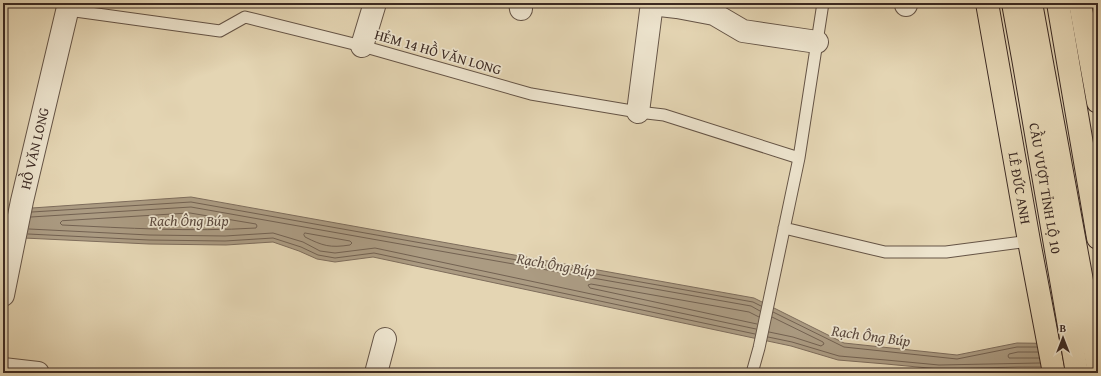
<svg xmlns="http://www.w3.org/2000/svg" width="1101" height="376" font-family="'Gentium Book Plus',serif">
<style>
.water{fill:#ab9b82;stroke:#7e6d5c}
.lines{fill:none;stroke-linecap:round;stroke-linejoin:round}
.shore{stroke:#736252;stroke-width:1}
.service-casing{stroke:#655446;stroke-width:13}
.minor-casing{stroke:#655446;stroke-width:24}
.trunk-casing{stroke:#3b2922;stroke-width:24}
.service{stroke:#ede4ce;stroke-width:11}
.minor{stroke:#ede4ce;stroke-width:22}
.trunk{stroke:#e4d5b3;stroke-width:22}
.trunk-bridge-casing{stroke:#3b2922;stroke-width:24;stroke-linecap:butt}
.trunk-bridge{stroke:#e4d5b3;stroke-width:22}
.labels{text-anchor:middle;stroke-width:3.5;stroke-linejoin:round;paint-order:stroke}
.street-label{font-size:14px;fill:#3b2922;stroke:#ede4ce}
.water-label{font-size:15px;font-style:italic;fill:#5d4b3f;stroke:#ede4ce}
</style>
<rect width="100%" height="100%" fill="#e4d5b3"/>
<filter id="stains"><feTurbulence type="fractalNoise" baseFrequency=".005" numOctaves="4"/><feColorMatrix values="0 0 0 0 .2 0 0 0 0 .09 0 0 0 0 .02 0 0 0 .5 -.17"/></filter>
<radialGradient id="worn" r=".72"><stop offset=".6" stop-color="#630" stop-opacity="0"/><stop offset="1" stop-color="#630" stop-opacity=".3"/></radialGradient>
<!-- water -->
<path class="water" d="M191,197L754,298L844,343L957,355L1017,343L1098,344V367H1018L939,369L886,364L838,360L791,346L373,257L335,262L317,259L299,251L273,242L226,245L149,244L3,237V210Z"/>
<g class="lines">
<!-- shore -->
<path class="shore" d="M32,212L191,202L753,302L761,306
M190,213L256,224L257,226L256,228C191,232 126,228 62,225L60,223L62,221Z
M31,217L191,207L751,306L760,311
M29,229L149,235L225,236L273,233L303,242L320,251L335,253L375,248L756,329
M305,233L350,241L352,243L350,245C330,248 323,246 305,237L304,235Z
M28,234L149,240L225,241L273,238L301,247L318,255L335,258L374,253L755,334
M773,312L844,347L957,359L1017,347H1037
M757,324L590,288L588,285L591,284L749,312L759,317
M769,332L793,337L821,346L824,344L823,342L772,317
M768,337L792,342L839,356L886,360L939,365L1040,363
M1038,352H1018L1009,354L1008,356L1009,358H1039"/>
<defs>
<path id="service" d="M68,10L220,31L245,17L362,46L531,94L638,112L664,115L799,158
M784,228L885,252H946L1029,241
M752,373L759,348L799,158L823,3"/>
<g id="minor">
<path d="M520,3L521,9"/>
<path d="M651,4L677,7L714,14L743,31L817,42"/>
<path d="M906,5V3"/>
<path d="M362,46L375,3"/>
<path d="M638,112L652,3"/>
<path id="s1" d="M3,295L22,201L69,3"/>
<path d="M3,369L38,373"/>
<path d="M376,373L385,339"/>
</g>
<g id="trunk">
<path id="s2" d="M987,3L1029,241L1054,373"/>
<path d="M1058,3L1098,238"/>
<path d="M1080,3L1098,102"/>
</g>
</defs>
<!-- service casing -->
<use href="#service" class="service-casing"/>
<!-- minor casing -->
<use href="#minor" class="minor-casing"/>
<!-- trunk casing -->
<use href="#trunk" class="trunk-casing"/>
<!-- service -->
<use href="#service" class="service"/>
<!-- minor -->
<use href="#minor" class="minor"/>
<!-- trunk -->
<use href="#trunk" class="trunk"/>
<defs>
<g id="trunk-bridge">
<path id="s3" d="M1013,3L1023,58L1077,373"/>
<path d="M1031,3L1098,368"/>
</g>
</defs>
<!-- trunk-bridge casing -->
<use href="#trunk-bridge" class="trunk-bridge-casing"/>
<!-- trunk-bridge -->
<use href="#trunk-bridge" class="trunk-bridge"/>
</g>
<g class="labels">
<!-- street labels -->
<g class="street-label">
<text transform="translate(438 52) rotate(16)" y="5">HẺM 14 HỒ VĂN LONG</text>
<text dy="5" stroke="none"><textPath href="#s1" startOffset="150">HỒ VĂN LONG</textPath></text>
<text dy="5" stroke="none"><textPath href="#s2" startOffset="188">LÊ ĐỨC ANH</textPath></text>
<text dy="5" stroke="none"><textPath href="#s3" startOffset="188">CẦU VƯỢT TỈNH LỘ 10</textPath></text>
</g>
<!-- water labels -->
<g class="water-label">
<text x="189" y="226">Rạch Ông Búp</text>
<text transform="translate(556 265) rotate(10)" y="5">Rạch Ông Búp</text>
<text transform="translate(871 336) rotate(8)" y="5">Rạch Ông Búp</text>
</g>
</g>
<!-- margin -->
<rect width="1101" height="376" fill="none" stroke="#e4d5b3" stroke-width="16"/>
<rect x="4" y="4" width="1093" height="368" fill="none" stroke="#3b2922" stroke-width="2"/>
<rect x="8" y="8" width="1085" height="360" fill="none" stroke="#3b2922"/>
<!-- north arrow -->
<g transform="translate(1063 338)" stroke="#ede4ce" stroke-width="3" paint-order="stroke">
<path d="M0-3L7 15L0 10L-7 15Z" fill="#3b2922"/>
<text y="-6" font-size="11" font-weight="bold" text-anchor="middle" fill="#3b2922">B</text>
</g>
<rect width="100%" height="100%" filter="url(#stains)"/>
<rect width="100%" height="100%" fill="url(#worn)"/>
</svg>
